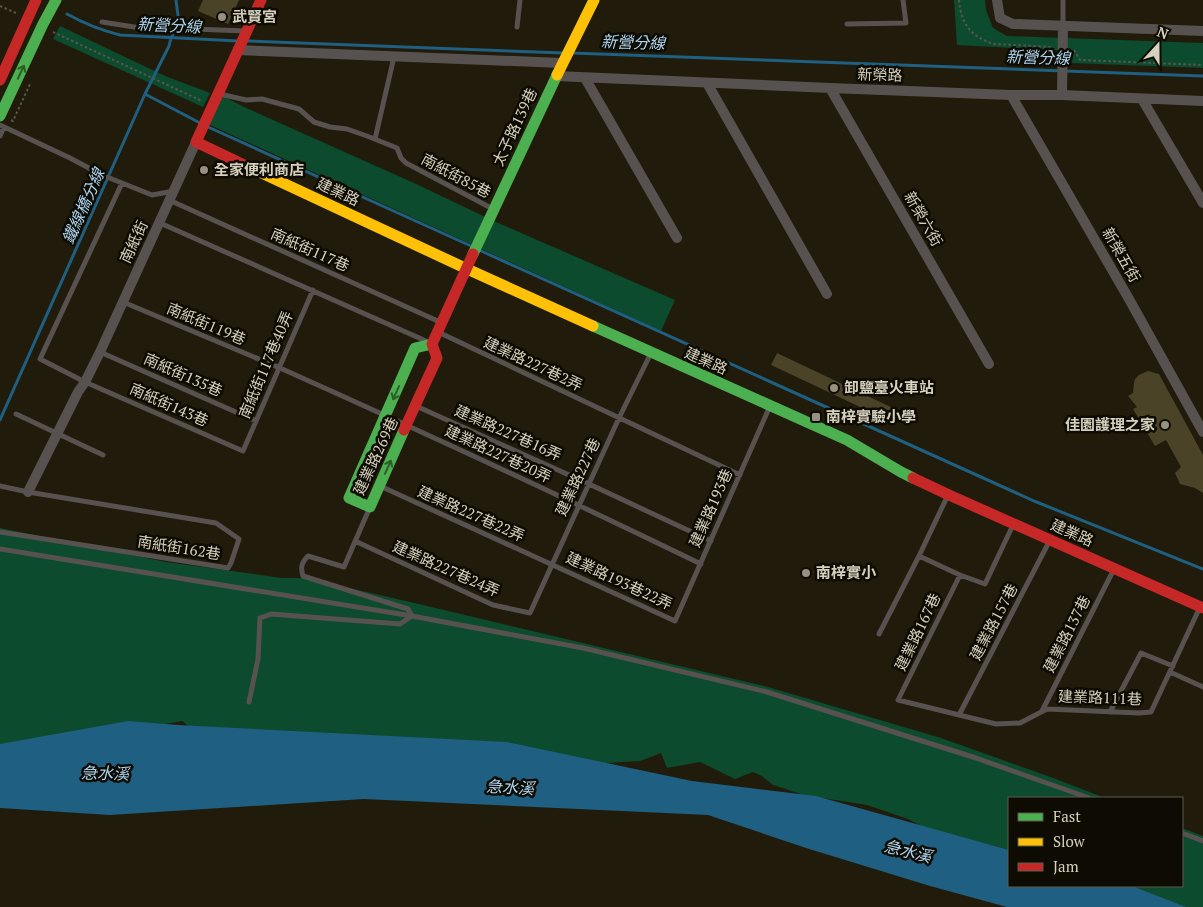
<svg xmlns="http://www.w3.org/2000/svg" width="1203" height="907" font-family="'PT Serif','Noto Sans TC',serif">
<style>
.green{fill:#0c4b2d}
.water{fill:#1e5f82}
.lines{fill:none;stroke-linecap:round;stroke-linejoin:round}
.stream{stroke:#1e5f82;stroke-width:3}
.building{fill:#4a4327}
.path{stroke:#5a554f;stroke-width:2;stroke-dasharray:2.5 2.5;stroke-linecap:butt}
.lane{stroke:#575250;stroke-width:5}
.street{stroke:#575250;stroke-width:10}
.fast{stroke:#4caf50;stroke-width:11}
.slow{stroke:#ffc107;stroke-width:11}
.jam{stroke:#c62828;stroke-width:11}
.oneway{stroke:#2d5d29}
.poi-dot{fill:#969180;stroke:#0e0b02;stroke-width:2}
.labels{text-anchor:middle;stroke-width:5;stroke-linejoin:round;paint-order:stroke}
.poi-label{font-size:15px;font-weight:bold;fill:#d6d1bf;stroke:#0e0b02;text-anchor:start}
.street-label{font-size:15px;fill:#d6d1bf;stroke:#0e0b02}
.water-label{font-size:16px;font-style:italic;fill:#acd5f1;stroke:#0e0b02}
</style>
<rect width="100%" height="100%" fill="#201b0a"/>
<!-- green -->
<path class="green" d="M954,0H985L986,10L993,28L1007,36L1203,43V68L1071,63V51L957,45Z
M60,26L165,76L210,93L203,107L53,39Z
M223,96L244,107L414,183L496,222L675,300L661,331L208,124Z
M0,528L166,562L261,575L282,578H305L419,604L768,687L941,738L1056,779L1105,798H1009V850L921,826L908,819L867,805L804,795L773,785L762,776L753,772L735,779L700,762L667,768L661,753L640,761L520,768L211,744L182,721L0,754Z
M1182,828L1203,836V907H1178L1122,886H1182Z"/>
<!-- water -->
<path class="water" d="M128,721L178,725L507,742L692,781L816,796L1009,850V886H1132L1186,907H1007L930,886L806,848L708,815L364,799L110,815L0,808V744Z"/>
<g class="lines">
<!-- stream -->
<path class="stream" d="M67,14C85,24 100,30 120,35L238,41
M247,41L563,53
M572,53L1203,76
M145,94L200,123
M208,127L471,246
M479,250L1034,501L1203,569
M0,420L145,94L169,46L171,38L179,23L176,0"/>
</g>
<!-- building -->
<path class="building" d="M203,0H239L228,24L198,11Z
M777,353L897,410L892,422L771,365Z
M1148,371L1159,374L1203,455V493L1195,488L1180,484L1175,473L1181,467L1166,440L1155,446L1133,409L1137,407L1128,396L1133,393L1134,383L1135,379L1139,375Z"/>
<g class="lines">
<!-- path -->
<path class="path" d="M959,0C961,24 971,37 994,44L1053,47
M0,6L16,13
M53,32L202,101
M1074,50L1080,60L1203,65
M11,120L13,121L31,82"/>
<!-- lane -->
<path class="lane" d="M1063,0V25
M102,22L147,29L166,28L246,31
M847,24L906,23L903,0
M517,27L520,0
M220,94L246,100L262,99L299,109L314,122L330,127L347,129L367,136L397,148L401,158L406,163L493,209
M0,125L70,158L102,175L152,195L174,191
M0,136L4,127
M375,139L394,57
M122,183L40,359L85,382L243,451L313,290
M169,200L440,322
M160,223L426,341
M123,302C175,324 228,346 280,368C421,431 561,496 701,564
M438,332L740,475
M100,352L256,421
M416,406L589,484L711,541
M16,414L103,455
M0,486L28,492L216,523L239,539L231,563L228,568L0,532
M380,486L675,621L770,406
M948,495L919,556L960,575L985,584L1013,525
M355,541L493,605L530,613L619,418L651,353
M0,549L412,616L583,648L767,692L976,758L1089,798
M960,575L898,700L996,724L1020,723L1047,709L1139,713L1151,712L1200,607
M879,634L919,556
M1170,672L1203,687
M249,702L258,659L260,618L271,614L400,624L412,616L408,609L303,576C300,567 302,562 308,556L344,567L370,507
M1042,711L1114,569
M1110,712L1141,653L1173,666
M959,715L1050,540
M1182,833L1203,841"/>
<!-- street -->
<path class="street" d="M997,0L1000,18L1013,24L1203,31
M238,50L562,63
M556,76L830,88L1011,95H1062L1203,101
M585,78L677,238
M707,83L827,294
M830,88L989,364
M1011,95L1129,299L1203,432
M1062,95L1063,25
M1142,99L1203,203
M28,492L78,392L85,382L100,352L196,142"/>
<!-- fast -->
<path class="fast" d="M0,116L43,24L56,0
M473,254L557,75
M593,326L847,440L901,472L913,478
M404,430L370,507L349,498L415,348L432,344"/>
<!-- slow -->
<path class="slow" d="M557,75L594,0
M255,170L465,268L593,326"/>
<!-- jam -->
<path class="jam" d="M0,80L36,0
M255,170L196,142L261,0
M404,430L437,358L432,344L473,254
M913,478L949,495L1203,608"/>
</g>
<!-- one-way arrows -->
<defs><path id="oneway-shaft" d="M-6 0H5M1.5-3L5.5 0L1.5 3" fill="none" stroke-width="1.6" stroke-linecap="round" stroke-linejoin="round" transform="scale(1.25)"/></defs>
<g class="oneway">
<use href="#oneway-shaft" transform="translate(21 72) rotate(-65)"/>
<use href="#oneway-shaft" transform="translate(396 393) rotate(114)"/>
<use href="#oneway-shaft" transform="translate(388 467) rotate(-66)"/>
</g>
<!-- markers -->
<g class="poi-dot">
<circle cx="222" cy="17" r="5"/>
<circle cx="204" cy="170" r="5"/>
<circle cx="834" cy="388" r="5"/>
<rect x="811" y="412" width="10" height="10" rx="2.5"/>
<circle cx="1165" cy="425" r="5"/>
<circle cx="806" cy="573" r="5"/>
</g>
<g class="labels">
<!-- poi labels -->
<g class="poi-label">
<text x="232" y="22">武賢宮</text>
<text x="214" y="175">全家便利商店</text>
<text x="844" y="393">卸鹽臺火車站</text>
<text x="826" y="422">南梓實驗小學</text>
<text x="1155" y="430" text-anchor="end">佳園護理之家</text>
<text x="816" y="578">南梓實小</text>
</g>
<!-- street labels -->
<g class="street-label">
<text transform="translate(880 75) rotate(2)" y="5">新榮路</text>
<text transform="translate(515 127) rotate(-65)" y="5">太子路139巷</text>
<text transform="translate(456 176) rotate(28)" y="5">南紙街85巷</text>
<text transform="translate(338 192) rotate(25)" y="5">建業路</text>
<text transform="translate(923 219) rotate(60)" y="5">新榮六街</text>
<text transform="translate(134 242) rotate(-65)" y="5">南紙街</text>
<text transform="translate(310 250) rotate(24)" y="5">南紙街117巷</text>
<text transform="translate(1121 255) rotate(60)" y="5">新榮五街</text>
<text transform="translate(206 324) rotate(23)" y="5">南紙街119巷</text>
<text transform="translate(706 361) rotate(24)" y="5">建業路</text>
<text transform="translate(533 364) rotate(25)" y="5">建業路227巷2弄</text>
<text transform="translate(266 365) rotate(-67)" y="5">南紙街117巷40弄</text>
<text transform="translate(183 375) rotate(24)" y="5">南紙街135巷</text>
<text transform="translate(169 405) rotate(24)" y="5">南紙街143巷</text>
<text transform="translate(508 433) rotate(24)" y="5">建業路227巷16弄</text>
<text transform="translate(498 454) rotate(25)" y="5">建業路227巷20弄</text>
<text transform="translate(376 456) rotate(-65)" y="5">建業路269巷</text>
<text transform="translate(578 477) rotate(-65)" y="5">建業路227巷</text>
<text transform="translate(711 508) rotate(-66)" y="5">建業路193巷</text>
<text transform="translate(471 514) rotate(24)" y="5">建業路227巷22弄</text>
<text transform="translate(1072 533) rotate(24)" y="5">建業路</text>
<text transform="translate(179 548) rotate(9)" y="5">南紙街162巷</text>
<text transform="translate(446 569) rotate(24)" y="5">建業路227巷24弄</text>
<text transform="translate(619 581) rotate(25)" y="5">建業路193巷22弄</text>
<text transform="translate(994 622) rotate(-62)" y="5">建業路157巷</text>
<text transform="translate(918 632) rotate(-64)" y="5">建業路167巷</text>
<text transform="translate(1067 634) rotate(-63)" y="5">建業路137巷</text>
<text transform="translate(1100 698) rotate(2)" y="5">建業路111巷</text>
</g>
<!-- water labels -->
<g class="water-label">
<text transform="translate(169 25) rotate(3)" y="6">新營分線</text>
<text transform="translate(633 42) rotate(2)" y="6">新營分線</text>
<text transform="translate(1038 57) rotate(2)" y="6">新營分線</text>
<text transform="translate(83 206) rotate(-66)" y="6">鐵線橋分線</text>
<text transform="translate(105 773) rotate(1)" y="6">急水溪</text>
<text transform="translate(510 787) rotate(3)" y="6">急水溪</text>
<text transform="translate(908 851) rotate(14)" y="6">急水溪</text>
</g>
</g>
<!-- legend -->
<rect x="1008" y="797" width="175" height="90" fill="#0e0b02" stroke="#5e5a4e"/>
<rect x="1018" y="813" width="25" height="8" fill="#4caf50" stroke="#5e5a4e"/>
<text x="1053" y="822" font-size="15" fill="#d6d1bf">Fast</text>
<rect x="1018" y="838" width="25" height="8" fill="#ffc107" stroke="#5e5a4e"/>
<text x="1053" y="847" font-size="15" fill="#d6d1bf">Slow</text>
<rect x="1018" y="863" width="25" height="8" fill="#c62828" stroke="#5e5a4e"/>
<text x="1053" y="872" font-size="15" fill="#d6d1bf">Jam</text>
<!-- north arrow -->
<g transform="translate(1158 45) rotate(21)" stroke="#0e0b02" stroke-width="4" paint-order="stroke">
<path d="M0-4L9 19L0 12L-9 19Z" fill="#d6d1bf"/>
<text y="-8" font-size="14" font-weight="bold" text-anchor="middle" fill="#d6d1bf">N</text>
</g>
</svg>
